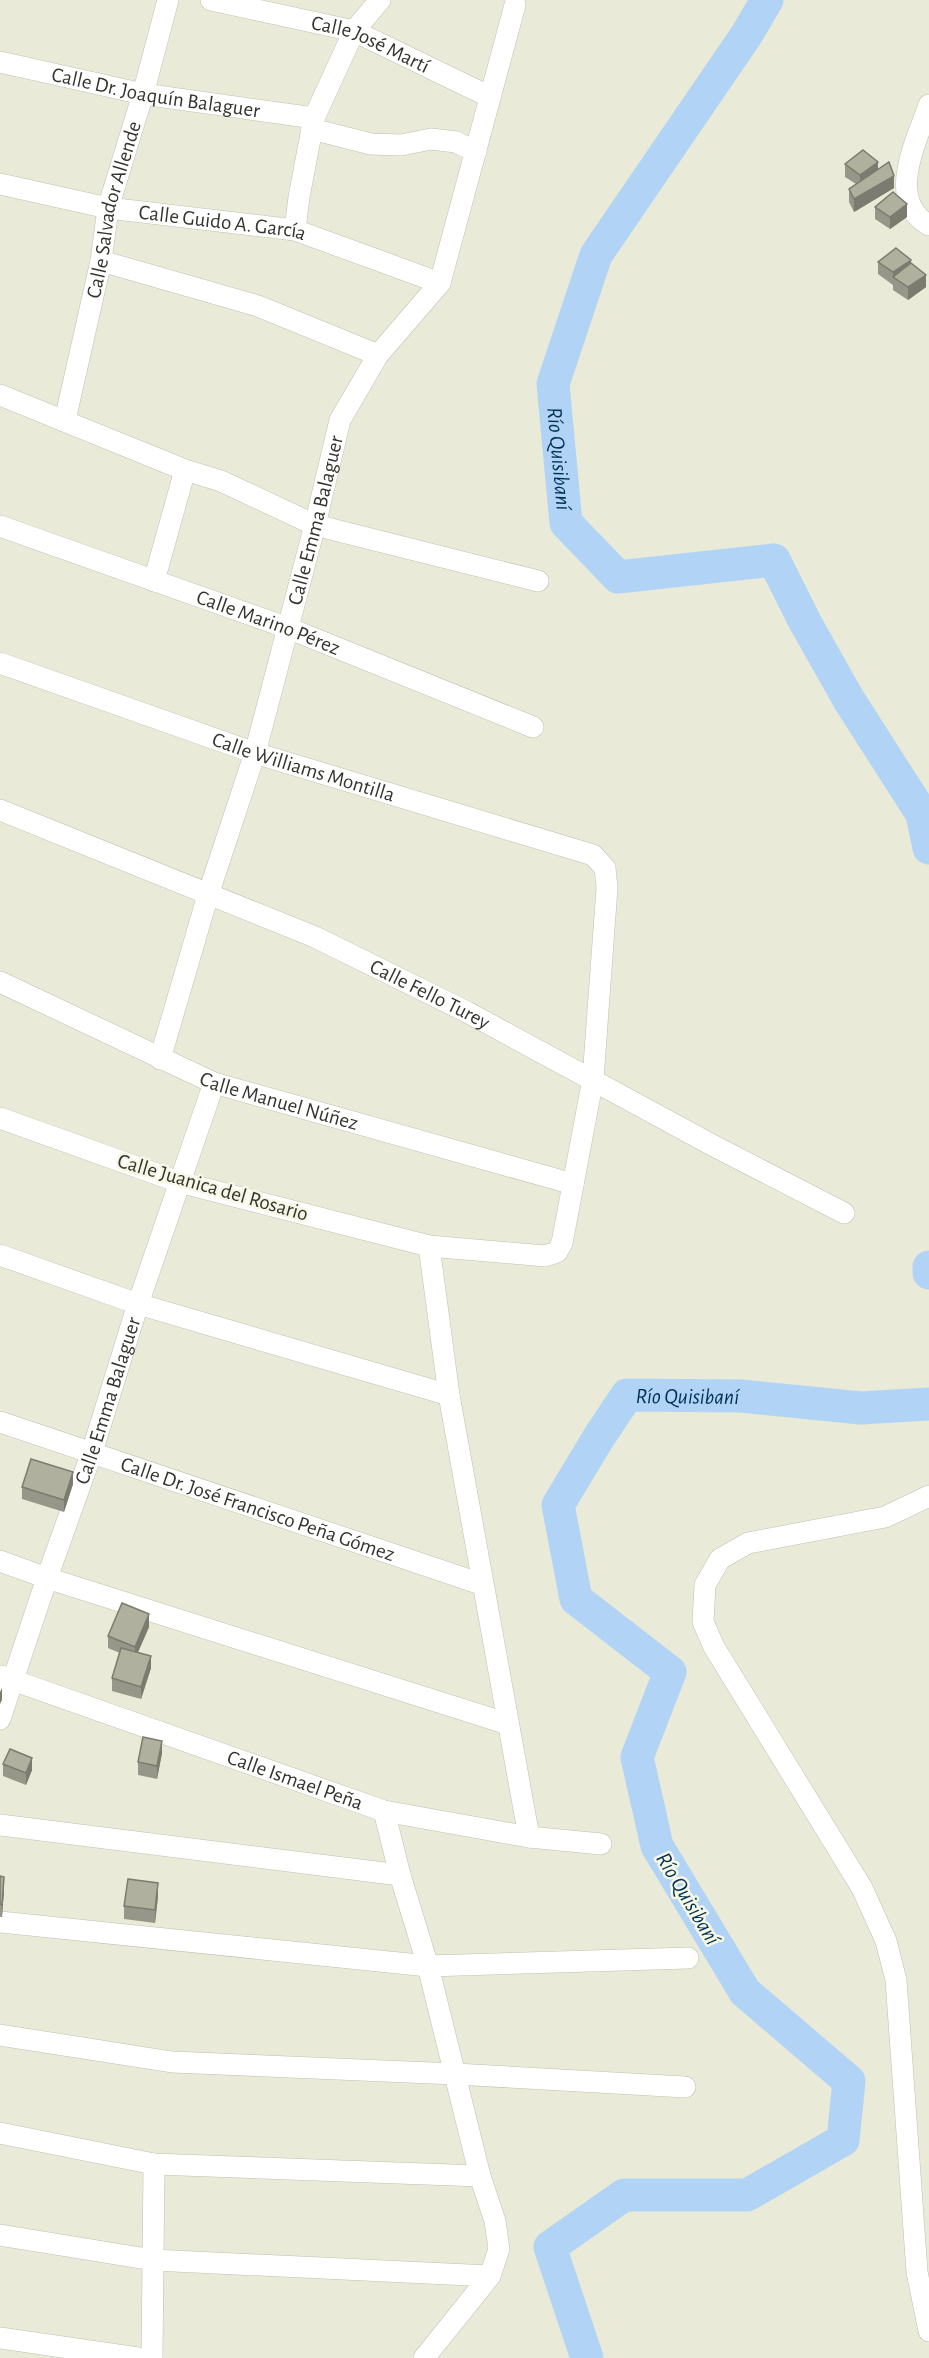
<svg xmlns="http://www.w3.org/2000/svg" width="929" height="2358" font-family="'Alegreya Sans',sans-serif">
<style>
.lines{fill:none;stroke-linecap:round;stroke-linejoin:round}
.river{stroke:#b1d4f6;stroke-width:33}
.street-casing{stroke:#c0c1af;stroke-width:22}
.street{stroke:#fff;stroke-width:21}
.wall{fill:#979789}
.shaded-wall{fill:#7b7b6f}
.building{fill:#b0b09f;stroke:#7b7b6f;stroke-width:1.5}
.labels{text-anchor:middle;stroke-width:5;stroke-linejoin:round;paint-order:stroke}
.street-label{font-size:21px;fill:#35352f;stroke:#f7f7e5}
.water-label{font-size:22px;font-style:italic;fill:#023053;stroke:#f7f7e5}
</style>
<rect width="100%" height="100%" fill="#e9ead8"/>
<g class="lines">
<!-- river -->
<g class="river">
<path id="s1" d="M767,0L747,34L596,255L553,384L566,523L618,577L774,560L805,622L849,700L922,814L929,848"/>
<path d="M929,1267V1273"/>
<path id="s2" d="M587,2358L550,2247L624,2195H747L843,2140L849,2081L745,1992L657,1846L637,1757L670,1672L576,1599L558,1505L599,1437L627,1395L741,1396L861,1408L929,1404"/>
</g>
<defs>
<g id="street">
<path id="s3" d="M211,0L354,31L490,97"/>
<path id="s4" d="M0,62L143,94L314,118"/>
<path d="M929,105C917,140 885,201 929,225"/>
<path d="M312,129L371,144L401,145L431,139L456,142L476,152"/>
<path id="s5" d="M0,184L108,208L295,230L440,283"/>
<path d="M295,230L299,197L314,118L354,31L380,0"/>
<path d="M101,261L258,306L378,355"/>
<path d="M0,395L185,470L221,481L315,525L538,581"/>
<path id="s6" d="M65,420L101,261L108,208L143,94L168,0"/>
<path id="s7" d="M0,526L288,628L533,727"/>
<path d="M154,581L185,470"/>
<path id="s8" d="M0,663L255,753L593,855L605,868L607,888L593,1079L562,1243L557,1252L545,1256L429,1246L179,1182L0,1118"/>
<path id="s9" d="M0,810L315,937L467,1012L714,1146L844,1213"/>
<path id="s10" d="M0,982L214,1083L573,1184"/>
<path id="s11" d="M160,1059L208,895L255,753L315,525L340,420L378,355L440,283L515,5"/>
<path d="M429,1246L449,1395L529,1837"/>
<path d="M0,1255L138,1304L449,1395"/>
<path id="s12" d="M0,1422L481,1584"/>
<path d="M929,1496L885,1517L748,1543L720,1559L705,1585L703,1622L714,1647L862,1888L886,1941L896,1980L917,2272L929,2331"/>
<path d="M0,1561L47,1578L508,1724"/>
<path id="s13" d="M1,1676L384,1811L529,1837L601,1844"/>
<path id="s14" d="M0,1719L47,1578L92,1452L138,1304L214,1083"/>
<path d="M384,1811L400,1875L428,1966L480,2176L495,2221L499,2249L490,2276L424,2358"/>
<path d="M0,1825L400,1875"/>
<path d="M0,1922L428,1966L688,1958"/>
<path d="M0,2035L172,2062L455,2074L685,2087"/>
<path d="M0,2133L154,2164L480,2176"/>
<path d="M0,2235L153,2260L490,2276"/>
<path d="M0,2338L138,2358"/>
<path d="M152,2358L154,2164"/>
</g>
</defs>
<!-- street casing -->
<use href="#street" class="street-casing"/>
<!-- street -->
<use href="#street" class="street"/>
</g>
<!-- wall -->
<path class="wall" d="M845,164L878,170L894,188L854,212L849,202V189L856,184L845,177Z
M875,207L907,217L890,229L875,219Z
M878,262L911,263L926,287L908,300L893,290V285L878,274Z
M73,1484L64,1512L22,1499V1487Z
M149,1627L138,1652L151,1668L141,1699L112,1691V1678L120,1653L108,1648V1636Z
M162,1753L157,1779L138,1775V1762Z
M3,1764L32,1770L26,1785L3,1776Z
M0,1876L4,1889L2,1917H0Z
M158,1896L155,1923L124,1919V1906Z"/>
<!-- shaded-wall -->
<path class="shaded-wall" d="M878,162V175L860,187V175Z
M894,176V188L854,212V199Z
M907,204V217L890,229V217Z
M911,260V272L893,277V285V272Z
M926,275V287L908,300V287Z
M73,1472V1484L64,1512V1500Z
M149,1614V1627L135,1659V1647Z
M151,1656V1668L141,1699V1687Z
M2,1688V1700L0,1704V1692Z
M162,1741V1753L157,1779V1766Z
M32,1758V1770L26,1785V1773Z
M4,1877V1889L2,1917V1905Z
M158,1883V1896L155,1923V1910Z"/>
<!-- building -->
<path class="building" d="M863,150L878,162L860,175L845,164Z
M889,162L894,176L854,199L849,189Z
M893,192L907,204L890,217L875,207Z
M896,248L911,260L893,272L878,262Z
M911,263L926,275L908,287L893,277Z
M31,1459L73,1472L64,1500L22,1487Z
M122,1603L149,1614L135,1647L108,1636Z
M121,1648L151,1656L141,1687L112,1678Z
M143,1737L162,1741L157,1766L138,1762Z
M10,1749L32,1758L26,1773L3,1764Z
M0,1876L4,1877L2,1905L0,1904Z
M128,1879L158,1883L155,1910L124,1906Z"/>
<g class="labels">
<!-- street labels -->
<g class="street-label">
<text dy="7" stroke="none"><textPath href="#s3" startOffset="166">Calle José Martí</textPath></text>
<text dy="7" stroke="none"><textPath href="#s4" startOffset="159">Calle Dr. Joaquín Balaguer</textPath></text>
<text dy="7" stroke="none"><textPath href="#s6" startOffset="216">Calle Salvador Allende</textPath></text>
<text dy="7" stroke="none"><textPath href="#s5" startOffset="226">Calle Guido A. García</textPath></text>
<text dy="7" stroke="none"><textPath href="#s11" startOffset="561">Calle Emma Balaguer</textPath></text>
<text dy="7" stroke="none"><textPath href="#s7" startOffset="285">Calle Marino Pérez</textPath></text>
<text dy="7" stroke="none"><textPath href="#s8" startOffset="321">Calle Williams Montilla</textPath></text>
<text dy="7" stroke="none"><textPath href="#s9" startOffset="468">Calle Fello Turey</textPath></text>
<text dy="7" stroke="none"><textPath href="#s10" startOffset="304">Calle Manuel Núñez</textPath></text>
<text transform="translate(213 1187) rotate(16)" y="7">Calle Juanica del Rosario</text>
<text dy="7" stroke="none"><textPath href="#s14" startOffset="336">Calle Emma Balaguer</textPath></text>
<text dy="7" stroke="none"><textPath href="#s12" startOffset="272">Calle Dr. José Francisco Peña Gómez</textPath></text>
<text dy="7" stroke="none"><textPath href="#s13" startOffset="312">Calle Ismael Peña</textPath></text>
</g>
<!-- water labels -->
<g class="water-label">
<text dy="8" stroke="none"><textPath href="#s1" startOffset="518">Río Quisibaní</textPath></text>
<text dy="8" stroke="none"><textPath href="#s2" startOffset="1395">Río Quisibaní</textPath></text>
<text transform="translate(689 1898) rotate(59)" y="8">Río Quisibaní</text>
</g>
</g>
</svg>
